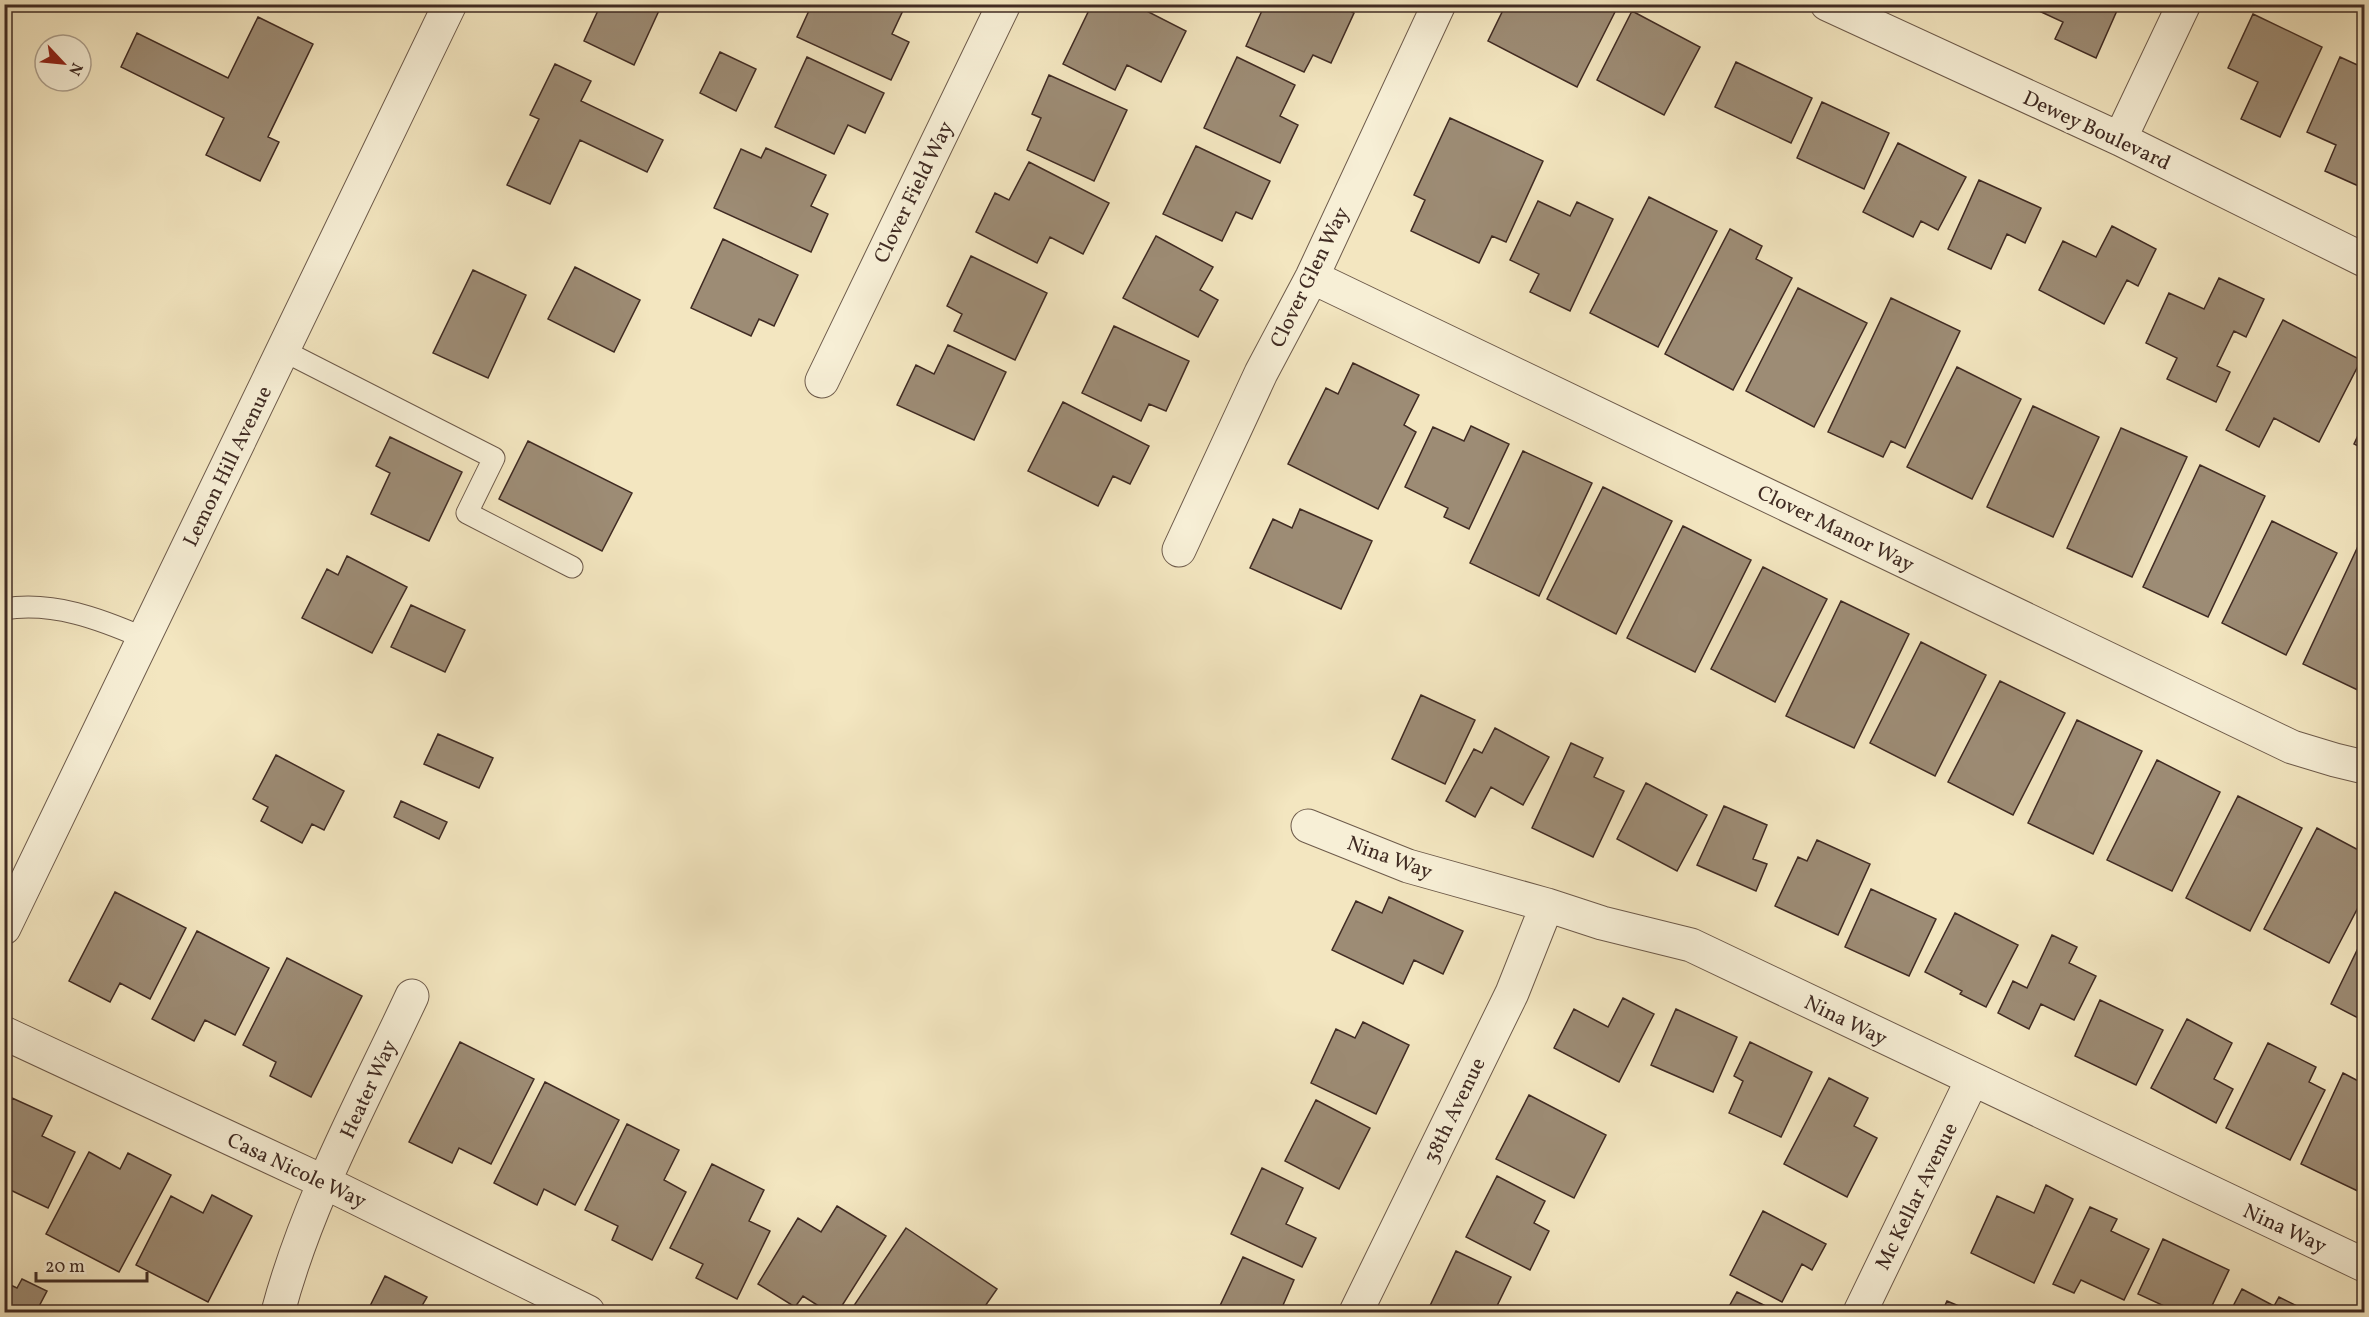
<svg xmlns="http://www.w3.org/2000/svg" width="2369" height="1317" font-family="Vollkorn,serif">
<style>
.building{fill:#9d8c75;stroke:#402b23;stroke-width:1.5}
.lines{fill:none;stroke-linecap:round;stroke-linejoin:round}
.service-casing{stroke:#6d5a4a;stroke-width:23}
.minor-casing{stroke:#6d5a4a;stroke-width:35}
.tertiary-casing{stroke:#6d5a4a;stroke-width:35}
.service{stroke:#f7efd6;stroke-width:21}
.minor{stroke:#f7efd6;stroke-width:33}
.tertiary{stroke:#f7efd6;stroke-width:33}
.labels{text-anchor:middle;stroke-width:6;stroke-linejoin:round;paint-order:stroke}
.street-label{font-size:21px;fill:#402b23;stroke:#f7efd6}
</style>
<rect width="100%" height="100%" fill="#f3e6c0"/>
<filter id="stains"><feTurbulence type="fractalNoise" baseFrequency=".00333" numOctaves="4"/><feColorMatrix values="0 0 0 0 .2 0 0 0 0 .09 0 0 0 0 .02 0 0 0 .5 -.17"/></filter>
<radialGradient id="worn" r=".72"><stop offset=".6" stop-color="#630" stop-opacity="0"/><stop offset="1" stop-color="#630" stop-opacity=".3"/></radialGradient>
<!-- building -->
<path class="building" d="M601,4H662L634,65L584,41Z
M812,4H825L834,8L836,4H906L892,34L909,42L891,80L797,37Z
M1092,4H1133L1186,31L1161,82L1127,65L1115,90L1063,64Z
M1162,4H1176L1173,10Z
M1265,4H1336L1354,13L1331,63L1313,55L1304,72L1246,46Z
M1506,4H1619L1577,87L1488,41Z
M2039,4H2116L2119,6L2096,58L2055,39L2063,22L2037,10Z
M1632,11L1700,47L1664,115L1597,80Z
M2253,14L2322,47L2280,137L2241,119L2258,82L2228,68Z
M258,17L313,44L268,137L279,142L260,181L206,155L224,118L121,67L137,33L228,78Z
M720,52L756,69L736,111L700,93Z
M807,57L884,93L865,133L848,125L834,154L775,127Z
M1237,57L1295,85L1280,116L1298,125L1280,163L1204,128Z
M2340,57L2364,68L2363,188L2325,171L2336,145L2307,132Z
M1736,62L1812,98L1791,143L1715,107Z
M555,64L591,81L581,101L663,140L647,172L580,140L550,204L507,185L539,119L530,115Z
M1049,75L1127,110L1094,181L1027,150L1041,118L1032,114Z
M1822,102L1889,133L1864,189L1797,158Z
M1450,118L1543,161L1506,242L1492,236L1479,263L1411,231L1425,200L1414,195Z
M1898,143L1966,177L1938,230L1921,221L1913,237L1863,212Z
M1196,146L1270,181L1252,219L1236,212L1222,241L1163,214Z
M766,148L826,175L811,206L828,214L811,252L714,208L741,149L761,158Z
M1029,162L1109,203L1083,254L1050,237L1037,263L976,232L995,193L1009,200Z
M1979,180L2041,208L2025,243L2007,234L1991,269L1948,249Z
M1649,197L1717,231L1658,347L1590,313Z
M1538,201L1570,216L1577,202L1613,219L1570,311L1530,292L1539,274L1510,260Z
M2112,226L2156,249L2138,286L2127,280L2104,324L2039,290L2063,241L2096,257Z
M1730,229L1762,246L1756,259L1792,278L1733,390L1665,354Z
M1156,236L1213,267L1200,290L1218,300L1198,337L1123,298Z
M723,239L798,275L774,326L759,319L751,336L691,308Z
M971,256L1047,293L1015,360L954,331L962,314L947,306Z
M575,267L640,300L614,352L548,319Z
M473,270L526,295L488,378L433,353Z
M2219,278L2264,299L2246,337L2234,331L2217,366L2230,372L2216,402L2167,379L2177,358L2146,343L2169,293L2204,309Z
M1798,288L1867,323L1814,427L1746,391Z
M1891,298L1960,331L1905,448L1891,441L1883,457L1828,432Z
M2283,320L2361,360L2319,442L2274,418L2259,447L2226,430Z
M1114,326L1189,361L1166,411L1149,404L1141,421L1082,393Z
M948,345L1006,372L974,440L897,405L916,365L934,374Z
M1353,363L1419,395L1404,425L1416,432L1378,509L1288,464L1326,388L1338,394Z
M1957,367L2021,399L1972,499L1907,467Z
M1063,402L1149,446L1130,484L1113,476L1098,506L1028,471Z
M2033,406L2099,437L2053,537L1987,507Z
M2364,423V449L2354,444Z
M1471,426L1509,444L1469,529L1444,517L1448,508L1405,487L1433,427L1464,441Z
M2121,428L2187,457L2132,577L2067,548Z
M390,437L462,472L429,541L371,514L390,473L376,466Z
M528,441L632,493L602,551L499,499Z
M1523,451L1592,483L1539,596L1470,563Z
M2200,465L2265,496L2208,617L2143,587Z
M1603,487L1672,521L1616,634L1547,599Z
M1300,509L1372,541L1341,609L1250,568L1273,519L1292,528Z
M2272,521L2337,553L2286,655L2222,623Z
M1683,526L1751,560L1695,672L1627,638Z
M2360,542L2364,544V693L2303,664Z
M347,556L407,587L372,653L302,618L327,569L338,575Z
M1763,567L1827,599L1775,702L1711,669Z
M1841,601L1909,634L1854,748L1786,716Z
M411,605L465,630L445,672L391,647Z
M1921,642L1986,675L1935,776L1870,743Z
M2000,681L2065,713L2013,815L1948,782Z
M1421,695L1475,720L1445,784L1392,759Z
M2077,720L2142,751L2093,854L2028,823Z
M1495,728L1549,757L1523,805L1491,787L1475,817L1446,801L1474,749L1482,753Z
M438,734L493,758L479,788L424,764Z
M1571,743L1603,758L1594,777L1624,791L1593,857L1532,828Z
M276,755L344,791L324,830L312,824L302,843L261,821L268,807L253,799Z
M2157,760L2220,792L2172,891L2107,860Z
M1646,783L1707,815L1677,871L1617,839Z
M2238,796L2302,828L2250,931L2186,898Z
M401,801L447,822L439,839L394,817Z
M1724,806L1767,825L1753,859L1767,864L1756,891L1697,865Z
M2317,828L2364,853V896L2329,963L2264,929Z
M1817,840L1870,864L1838,935L1775,906L1798,857L1807,861Z
M1871,889L1936,919L1909,976L1845,947Z
M115,892L186,928L150,999L120,983L110,1002L69,981Z
M1389,897L1463,931L1443,974L1414,960L1403,984L1332,950L1356,901L1382,913Z
M1955,913L2018,945L1986,1007L1960,994L1962,991L1925,972Z
M197,931L269,968L235,1035L205,1020L194,1041L152,1019Z
M2052,935L2077,947L2069,963L2096,976L2074,1020L2041,1004L2029,1029L1998,1013L2013,981L2027,988Z
M2362,940L2364,941V1021L2331,1004Z
M287,958L362,996L311,1097L270,1076L276,1062L243,1045Z
M1623,998L1654,1014L1619,1082L1554,1048L1574,1009L1608,1027Z
M2100,1000L2163,1030L2136,1085L2075,1056Z
M1676,1009L1737,1037L1713,1092L1651,1065Z
M2187,1019L2232,1043L2214,1079L2233,1089L2216,1123L2151,1088Z
M1363,1022L1409,1045L1376,1114L1311,1083L1336,1029L1355,1038Z
M460,1042L534,1079L491,1164L459,1148L452,1163L409,1142Z
M1750,1042L1812,1072L1781,1137L1729,1113L1743,1081L1734,1076Z
M2268,1043L2316,1067L2309,1082L2325,1090L2290,1160L2226,1128Z
M2343,1073L2364,1084V1194L2301,1164Z
M1829,1078L1868,1098L1854,1126L1877,1138L1847,1197L1784,1164Z
M545,1082L619,1120L575,1205L544,1189L537,1205L494,1183Z
M1529,1095L1606,1135L1574,1198L1496,1159Z
M12,1098L52,1116L42,1136L75,1152L48,1208L4,1187V1114Z
M1316,1100L1370,1128L1339,1189L1285,1161Z
M627,1124L679,1150L664,1180L686,1192L652,1260L612,1240L618,1226L585,1210Z
M89,1152L120,1169L128,1153L171,1175L119,1272L46,1234Z
M712,1164L764,1190L749,1221L770,1231L737,1299L696,1278L703,1264L670,1248Z
M1262,1168L1303,1188L1286,1224L1316,1238L1302,1267L1231,1234Z
M1497,1176L1545,1201L1534,1223L1549,1231L1530,1270L1466,1237Z
M2046,1185L2073,1199L2034,1283L1971,1253L1997,1196L2034,1213Z
M212,1195L252,1216L208,1302L136,1265L171,1196L203,1213Z
M837,1206L886,1236L838,1312H828L803,1296L795,1307L758,1284L798,1218L821,1232Z
M2090,1207L2117,1219L2111,1231L2149,1249L2124,1300L2081,1280L2074,1293L2053,1284Z
M1763,1211L1826,1244L1812,1270L1802,1264L1782,1302L1730,1275Z
M906,1228L997,1289L981,1312L960,1311L959,1312H860L853,1307Z
M2163,1239L2229,1270L2209,1312H2177L2138,1294Z
M1456,1251L1511,1277L1494,1312H1427Z
M1243,1257L1294,1280L1280,1312H1217Z
M385,1276L427,1297L419,1311L423,1312H367Z
M22,1279L47,1291L36,1312H4V1282L17,1288Z
M2242,1289L2274,1306L2279,1297L2309,1312H2230Z
M1737,1292L1778,1312H1726Z
M1947,1301L1973,1312H1942Z"/>
<g class="lines">
<defs>
<path id="service" d="M282,350L494,458L467,513L572,567
M4,609C53,601 100,619 144,638"/>
<path id="minor" d="M1827,4L2120,139L2364,260
M2120,139L2184,4
M1312,277L2292,747L2335,760L2364,767
M822,381L1004,4
M1179,550L1261,373L1312,277L1439,4
M1308,826L1408,866L1547,905L1602,923L1691,945L2364,1265
M4,1033L324,1182L588,1312
M278,1312C307,1202 364,1099 412,996
M1356,1312L1512,993L1547,905
M1860,1312L1972,1080"/>
<path id="tertiary" d="M4,928L450,4"/>
</defs>
<!-- service casing -->
<use href="#service" class="service-casing"/>
<!-- minor casing -->
<use href="#minor" class="minor-casing"/>
<!-- tertiary casing -->
<use href="#tertiary" class="tertiary-casing"/>
<!-- service -->
<use href="#service" class="service"/>
<!-- minor -->
<use href="#minor" class="minor"/>
<!-- tertiary -->
<use href="#tertiary" class="tertiary"/>
</g>
<g class="labels">
<!-- street labels -->
<g class="street-label">
<text transform="translate(2097 130) rotate(25)" y="7">Dewey Boulevard</text>
<text transform="translate(913 192) rotate(-64)" y="7">Clover Field Way</text>
<text transform="translate(1309 277) rotate(-64)" y="7">Clover Glen Way</text>
<text transform="translate(227 466) rotate(-64)" y="7">Lemon Hill Avenue</text>
<text transform="translate(1836 528) rotate(26)" y="7">Clover Manor Way</text>
<text transform="translate(1390 857) rotate(20)" y="7">Nina Way</text>
<text transform="translate(1846 1020) rotate(26)" y="7">Nina Way</text>
<text transform="translate(368 1089) rotate(-65)" y="7">Heater Way</text>
<text transform="translate(1454 1110) rotate(-64)" y="7">38th Avenue</text>
<text transform="translate(297 1170) rotate(25)" y="7">Casa Nicole Way</text>
<text transform="translate(1916 1196) rotate(-64)" y="7">Mc Kellar Avenue</text>
<text transform="translate(2285 1228) rotate(25)" y="7">Nina Way</text>
</g>
</g>
<!-- margin -->
<rect width="2369" height="1317" fill="none" stroke="#f3e6c0" stroke-width="24"/>
<rect x="6" y="6" width="2357" height="1305" fill="none" stroke="#402b23" stroke-width="3"/>
<rect x="12" y="12" width="2345" height="1293" fill="none" stroke="#402b23" stroke-width="1.5"/>
<!-- north arrow -->
<g transform="translate(63 63) rotate(116)"><circle r="28" fill="#f7efd6" stroke="#aea18e" stroke-width="1.5"/>
<path d="M0-4.5L10 22L0 15L-10 22Z" fill="#8f2418"/>
<text y="-9" font-size="16" font-weight="bold" text-anchor="middle" fill="#402b23">N</text>
</g>
<!-- scale -->
<path d="M36 1272v9h111v-9" fill="none" stroke="#402b23" stroke-width="3"/>
<text x="45" y="1272" font-size="18" fill="#402b23" stroke="#f7efd6" stroke-width="4.5" paint-order="stroke">20 m</text>
<rect width="100%" height="100%" filter="url(#stains)"/>
<rect width="100%" height="100%" fill="url(#worn)"/>
</svg>
